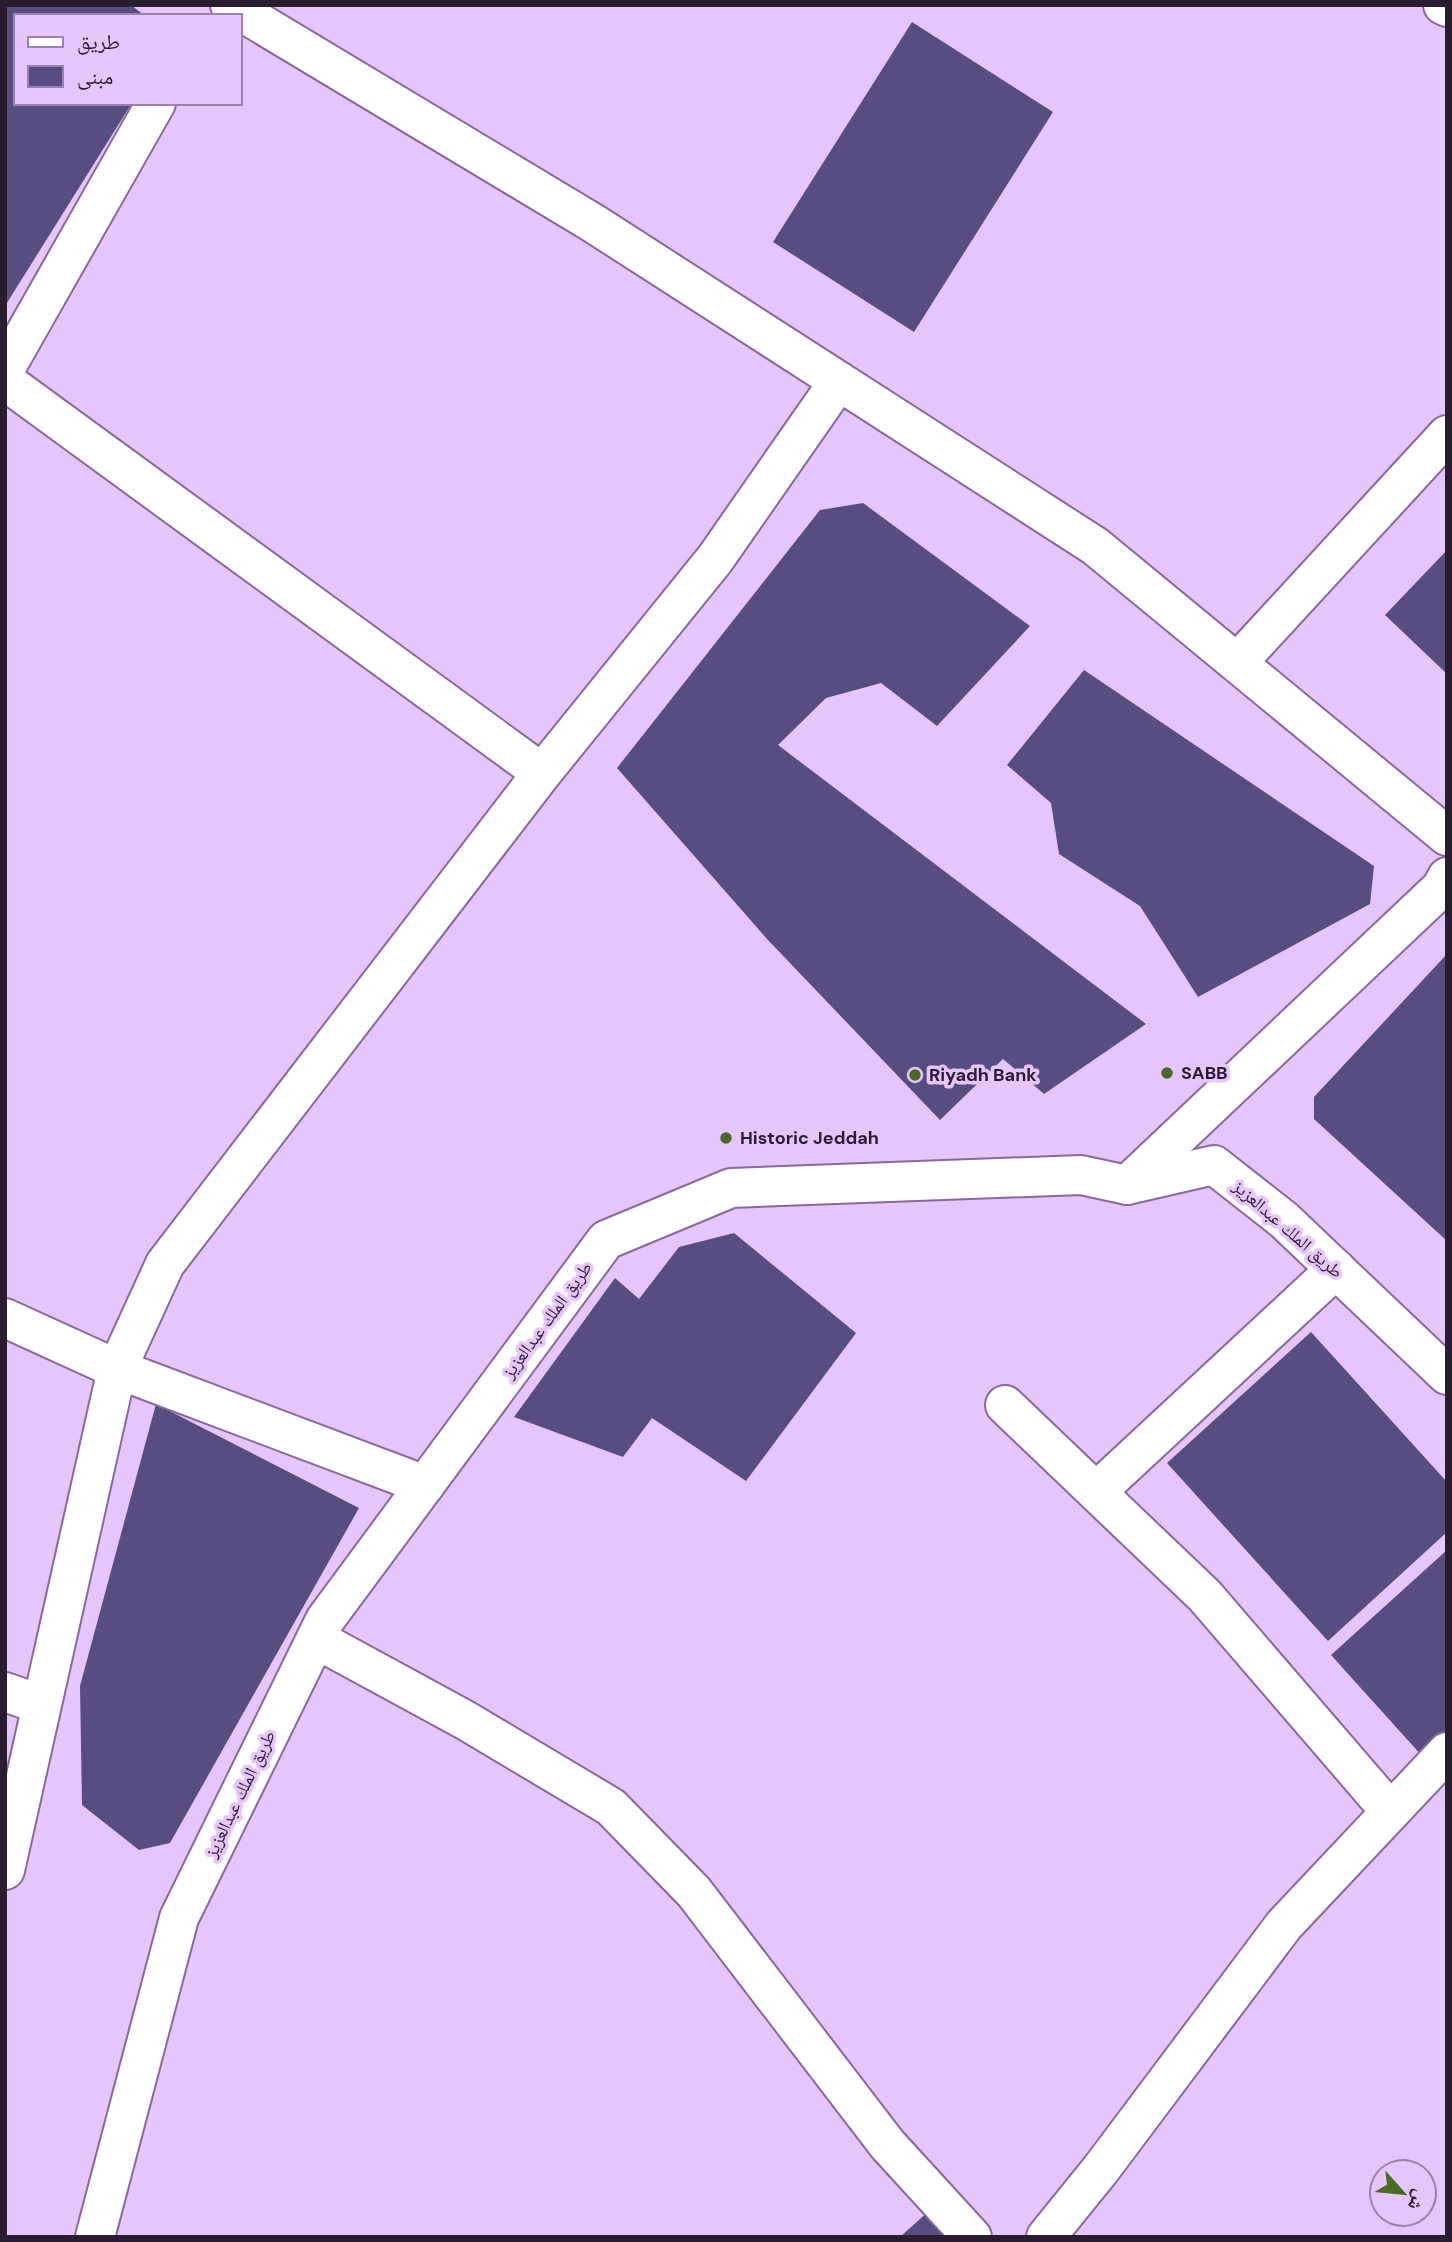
<svg xmlns="http://www.w3.org/2000/svg" width="1452" height="2242" font-family="'DM Sans','Noto Naskh Arabic',sans-serif">
<style>
.building{fill:#574d81}
.lines{fill:none;stroke-linecap:round;stroke-linejoin:round}
.minor-casing{stroke:#87699b;stroke-width:42}
.primary-casing{stroke:#87699b;stroke-width:42}
.minor{stroke:#fff;stroke-width:38}
.primary{stroke:#fff;stroke-width:38}
.poi-dot{fill:#476b23;stroke:#e7c5fd;stroke-width:2.5}
.labels{text-anchor:middle;stroke-width:7;stroke-linejoin:round;paint-order:stroke}
.poi-label{font-size:18px;font-weight:bold;fill:#291c31;stroke:#e7c5fd;text-anchor:start}
.street-label{font-size:18px;fill:#291c31;stroke:#e7c5fd}
</style>
<rect width="100%" height="100%" fill="#e7c5fd"/>
<!-- building -->
<path class="building" d="M5,5H131L145,16H16V103H132L5,306Z
M912,22L1053,112L914,332L773,242Z
M863,503L1030,626L937,726L881,683L826,698L778,745L1146,1024L1044,1094L1003,1059L940,1120L767,939L617,768L820,510Z
M1447,550V674L1385,615Z
M1084,670L1374,866L1370,904L1198,997L1140,906L1059,854L1051,803L1007,765Z
M1447,954V1241L1314,1119V1097Z
M734,1233L856,1333L746,1481L652,1418L623,1457L514,1417L615,1278L639,1299L679,1247Z
M1311,1332L1447,1482V1532L1328,1641L1167,1463Z
M156,1404L359,1508L170,1843L139,1850L82,1805L80,1686Z
M1447,1550V1735L1423,1757L1331,1655Z
M930,2210L953,2237H900Z"/>
<g class="lines">
<defs>
<path id="minor" d="M230,5L593,223L1095,546L1447,836
M5,369L156,103
M5,381L542,773
M1237,663L1447,435
M1127,1185L1441,888L1447,877
M5,1318L117,1369L425,1485
M1005,1405L1205,1596L1390,1811
M1096,1492L1336,1269
M316,1639L465,1720L611,1807L694,1892L887,2144L972,2237
M5,1692L42,1705
M5,1870L117,1369L165,1264L542,773L715,559L839,381
M1046,2237L1101,2169L1284,1925L1447,1752"/>
<path id="primary" d="M1443,5L1447,7
M95,2237L179,1918L325,1620L606,1240L731,1188L1081,1175L1127,1185L1214,1165L1284,1220L1447,1375"/>
</defs>
<!-- minor casing -->
<use href="#minor" class="minor-casing"/>
<!-- primary casing -->
<use href="#primary" class="primary-casing"/>
<!-- minor -->
<use href="#minor" class="minor"/>
<!-- primary -->
<use href="#primary" class="primary"/>
</g>
<!-- markers -->
<g class="poi-dot">
<circle cx="1167" cy="1073" r="7"/>
<circle cx="915" cy="1075" r="7"/>
<circle cx="726" cy="1138" r="7"/>
</g>
<g class="labels">
<!-- poi labels -->
<g class="poi-label">
<text x="1181" y="1079">SABB</text>
<text x="929" y="1081">Riyadh Bank</text>
<text x="740" y="1144">Historic Jeddah</text>
</g>
<!-- street labels -->
<g class="street-label">
<text transform="translate(1288 1229) rotate(41)" y="6">طريق الملك عبدالعزيز</text>
<text transform="translate(547 1320) rotate(-54)" y="6">طريق الملك عبدالعزيز</text>
<text transform="translate(240 1794) rotate(-64)" y="6">طريق الملك عبدالعزيز</text>
</g>
</g>
<!-- border -->
<rect width="1452" height="2242" fill="none" stroke="#291c31" stroke-width="14"/>
<!-- legend -->
<rect x="14" y="14" width="228" height="91" fill="#e7c5fd" stroke="#9b81ab" stroke-width="2"/>
<rect x="28" y="37" width="35" height="10" fill="#ffffff" stroke="#9b81ab" stroke-width="2"/>
<text x="77" y="49" font-size="21" fill="#291c31">طريق</text>
<rect x="28" y="66" width="35" height="21" fill="#574d81" stroke="#9b81ab" stroke-width="2"/>
<text x="77" y="84" font-size="21" fill="#291c31">مبنى</text>
<!-- north arrow -->
<g transform="translate(1403 2193) rotate(117)"><circle r="33" fill="#e7c5fd" stroke="#9b81ab" stroke-width="2"/>
<path d="M0-5L12 26L0 18L-12 26Z" fill="#476b23"/>
<text y="-10" font-size="19" font-weight="bold" text-anchor="middle" fill="#291c31">ش</text>
</g>
</svg>
